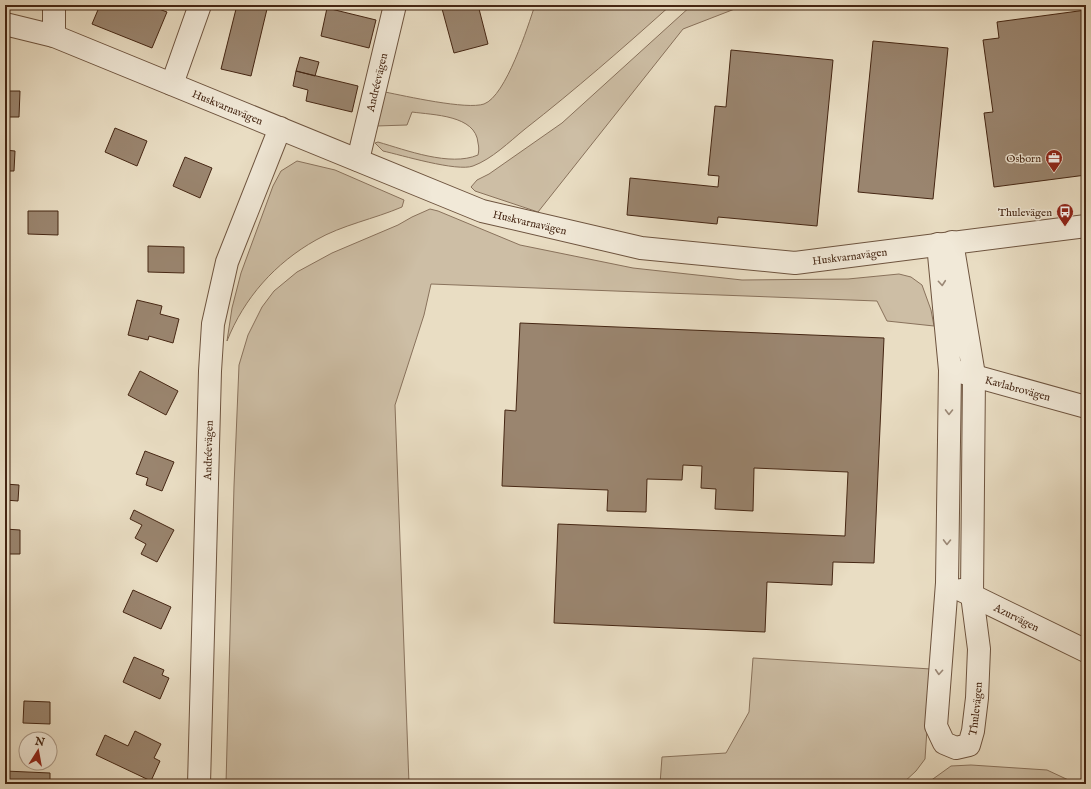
<svg xmlns="http://www.w3.org/2000/svg" width="1091" height="789" font-family="'IM FELL English',serif">
<style>
.green{fill:#cdbea5;stroke:#89725c}
.building{fill:#9a856f;stroke:#452613}
.lines{fill:none;stroke-linecap:round;stroke-linejoin:round}
.minor-casing{stroke:#6e543f;stroke-width:24}
.minor{stroke:#f1e9d8;stroke-width:22}
.oneway{stroke:#9b8876}
.labels{text-anchor:middle;stroke-width:3;stroke-linejoin:round;paint-order:stroke}
.street-label{font-size:11px;fill:#452613;stroke:#f1e9d8}
.poi-label{font-size:11px;fill:#452613;stroke:#f1e9d8;text-anchor:end}
</style>
<rect width="100%" height="100%" fill="#e9ddc3"/>
<filter id="stains"><feTurbulence type="fractalNoise" baseFrequency=".005" numOctaves="4"/><feColorMatrix values="0 0 0 0 .2 0 0 0 0 .09 0 0 0 0 .02 0 0 0 .5 -.17"/></filter>
<radialGradient id="worn" r=".72"><stop offset=".6" stop-color="#630" stop-opacity="0"/><stop offset="1" stop-color="#630" stop-opacity=".3"/></radialGradient>
<!-- green -->
<path class="green" d="M535,5H671C623,48 575,90 525,129C509,142 492,159 473,166C457,172 401,155 383,151L375,143L378,142C406,150 450,167 478,155C479,151 479,147 478,143C476,115 433,115 412,112L407,125L376,126L385,92C405,96 467,110 484,104C506,96 528,26 535,5Z
M692,5H745L683,29L538,212L475,191L471,187L477,180L489,174L562,123Z
M297,161L335,170L404,200L402,207C374,219 342,225 316,240C275,263 244,298 227,341L232,308L241,273L273,186L281,171Z
M430,209L438,211L520,245L633,268L742,280L848,279L899,274L911,277L922,285L931,310L934,326L887,321L877,301L431,284L424,315L395,405L409,784H226L234,486L239,365L248,335L262,307L274,291L297,272L332,253L398,225L412,217Z
M753,658L931,669L925,759L916,771L902,784H660L662,757L726,753L749,712Z
M971,765L1047,770L1077,784H926L951,766Z"/>
<!-- building -->
<path class="building" d="M100,5H148L167,12L152,48L92,24Z
M237,5H249L267,9L251,76L221,69Z
M441,5H478L488,44L454,53Z
M327,8L376,20L369,48L321,36Z
M1086,10V175L994,187L984,113L993,112L983,40L999,38L997,22Z
M873,41L948,48L933,199L858,192Z
M731,50L833,60L817,226L718,217L717,224L627,215L630,178L718,187L719,176L708,175L715,106L726,107Z
M300,57L319,62L315,76L296,71Z
M296,71L358,86L352,112L306,101L308,90L293,86Z
M5,91H20L19,117H5Z
M115,128L147,141L137,166L105,152Z
M5,150L15,151L14,171H5V173Z
M185,157L212,168L200,198L173,186Z
M28,211H58V235L28,234Z
M148,246L184,247V273L148,272Z
M137,300L162,306L160,314L179,319L173,343L149,336L148,340L128,335Z
M520,323L884,338L874,563L833,562L832,585L767,582L765,632L554,623L558,524L845,536L848,472L754,468L753,511L715,509L716,489L701,488L702,466L683,465L682,480L647,479L646,512L607,511L608,490L502,486L505,410L516,411Z
M140,371L178,391L166,415L128,395Z
M145,451L174,462L162,491L146,485L148,478L136,474Z
M5,484L19,485L18,501L5,500Z
M134,510L174,530L157,562L141,554L146,544L135,538L142,525L130,519Z
M5,529L20,530V554H5Z
M133,590L171,607L161,629L123,612Z
M134,657L164,670L162,675L169,678L160,699L123,682Z
M24,701L50,702V724L23,723Z
M135,731L161,744L154,758L160,761L151,781L96,755L105,735L128,746Z
M5,771L50,773V784H5Z"/>
<g class="lines">
<defs>
<g id="minor">
<path id="s1" d="M5,24L54,36L482,211L641,248L795,263L1086,226"/>
<path d="M54,36V5"/>
<path d="M172,84L200,5"/>
<path id="s2" d="M358,160L395,5"/>
<path id="s3" d="M938,244L950,370L947,583L936,726L944,743L956,748L969,745L973,731L977,698L979,649L972,595L974,375L952,242"/>
<path id="s4" d="M960,372L1086,407"/>
<path id="s5" d="M961,590L1086,651"/>
<path id="s6" d="M199,784L210,371L213,324L227,262L280,128"/>
</g>
</defs>
<!-- minor casing -->
<use href="#minor" class="minor-casing"/>
<!-- minor -->
<use href="#minor" class="minor"/>
</g>
<!-- one-way arrows -->
<defs><path id="oneway-chevron" d="M-2-3.5L2.5 0L-2 3.5" fill="none" stroke-width="1.6" stroke-linecap="round" stroke-linejoin="round"/></defs>
<g class="oneway">
<use href="#oneway-chevron" transform="translate(942 283) rotate(85)"/>
<use href="#oneway-chevron" transform="translate(949 412) rotate(91)"/>
<use href="#oneway-chevron" transform="translate(947 542) rotate(91)"/>
<use href="#oneway-chevron" transform="translate(939 672) rotate(94)"/>
</g>
<!-- icons -->
<defs>
<symbol id="office-pin" viewBox="-11 -11 22 30"><path d="M0 17L-7.5 6A9.5 9.5 0 1 1 7.5 6Z" fill="#8f2418" stroke="#f1e9d8"/><path d="M-6-3h4V-5.5h4V-3h4V5H-6ZM-1-4.5V-3h2v-1.5ZM-6 0V1H6V0Z" fill="#fff"/></symbol>
<symbol id="bus-pin" viewBox="-11 -11 22 30"><path d="M0 17L-7.5 6A9.5 9.5 0 1 1 7.5 6Z" fill="#8f2418" stroke="#f1e9d8"/><path d="M-5-6H5V4H4V6H2V4H-2V6H-4V4H-5ZM-3.5-4V0h7V-4ZM-3.5 1.2v1.5H-2V1.2ZM2 1.2v1.5H3.5V1.2Z" fill="#fff"/></symbol>
</defs>
<g fill-rule="evenodd">
<use href="#office-pin" x="1044" y="148" width="20" height="27"/>
<use href="#bus-pin" x="1055" y="202" width="20" height="27"/>
</g>
<g class="labels">
<!-- street labels -->
<g class="street-label">
<text dy="4" stroke="none"><textPath href="#s2" startOffset="80">Andréevägen</textPath></text>
<text dy="4" stroke="none"><textPath href="#s1" startOffset="238">Huskvarnavägen</textPath></text>
<text dy="4" stroke="none"><textPath href="#s1" startOffset="562">Huskvarnavägen</textPath></text>
<text dy="4" stroke="none"><textPath href="#s1" startOffset="886">Huskvarnavägen</textPath></text>
<text dy="4" stroke="none"><textPath href="#s4" startOffset="60">Kavlabrovägen</textPath></text>
<text dy="4" stroke="none"><textPath href="#s6" startOffset="334">Andréevägen</textPath></text>
<text dy="4" stroke="none"><textPath href="#s5" startOffset="62">Azurvägen</textPath></text>
<text dy="4" stroke="none"><textPath href="#s3" startOffset="565">Thulevägen</textPath></text>
</g>
<!-- poi labels -->
<g class="poi-label">
<text x="1041" y="162">Osborn</text>
<text x="1052" y="216">Thulevägen</text>
</g>
</g>
<!-- margin -->
<rect width="1091" height="789" fill="none" stroke="#e9ddc3" stroke-width="20"/>
<rect x="6" y="6" width="1079" height="777" fill="none" stroke="#452613" stroke-width="2"/>
<rect x="10" y="10" width="1071" height="769" fill="none" stroke="#452613"/>
<!-- north arrow -->
<g transform="translate(38 751) rotate(11)"><circle r="19" fill="#f1e9d8" stroke="#ac9b89"/>
<path d="M0-3L7 15L0 10L-7 15Z" fill="#8f2418"/>
<text y="-6" font-size="11" font-weight="bold" text-anchor="middle" fill="#452613">N</text>
</g>
<rect width="100%" height="100%" filter="url(#stains)"/>
<rect width="100%" height="100%" fill="url(#worn)"/>
</svg>
